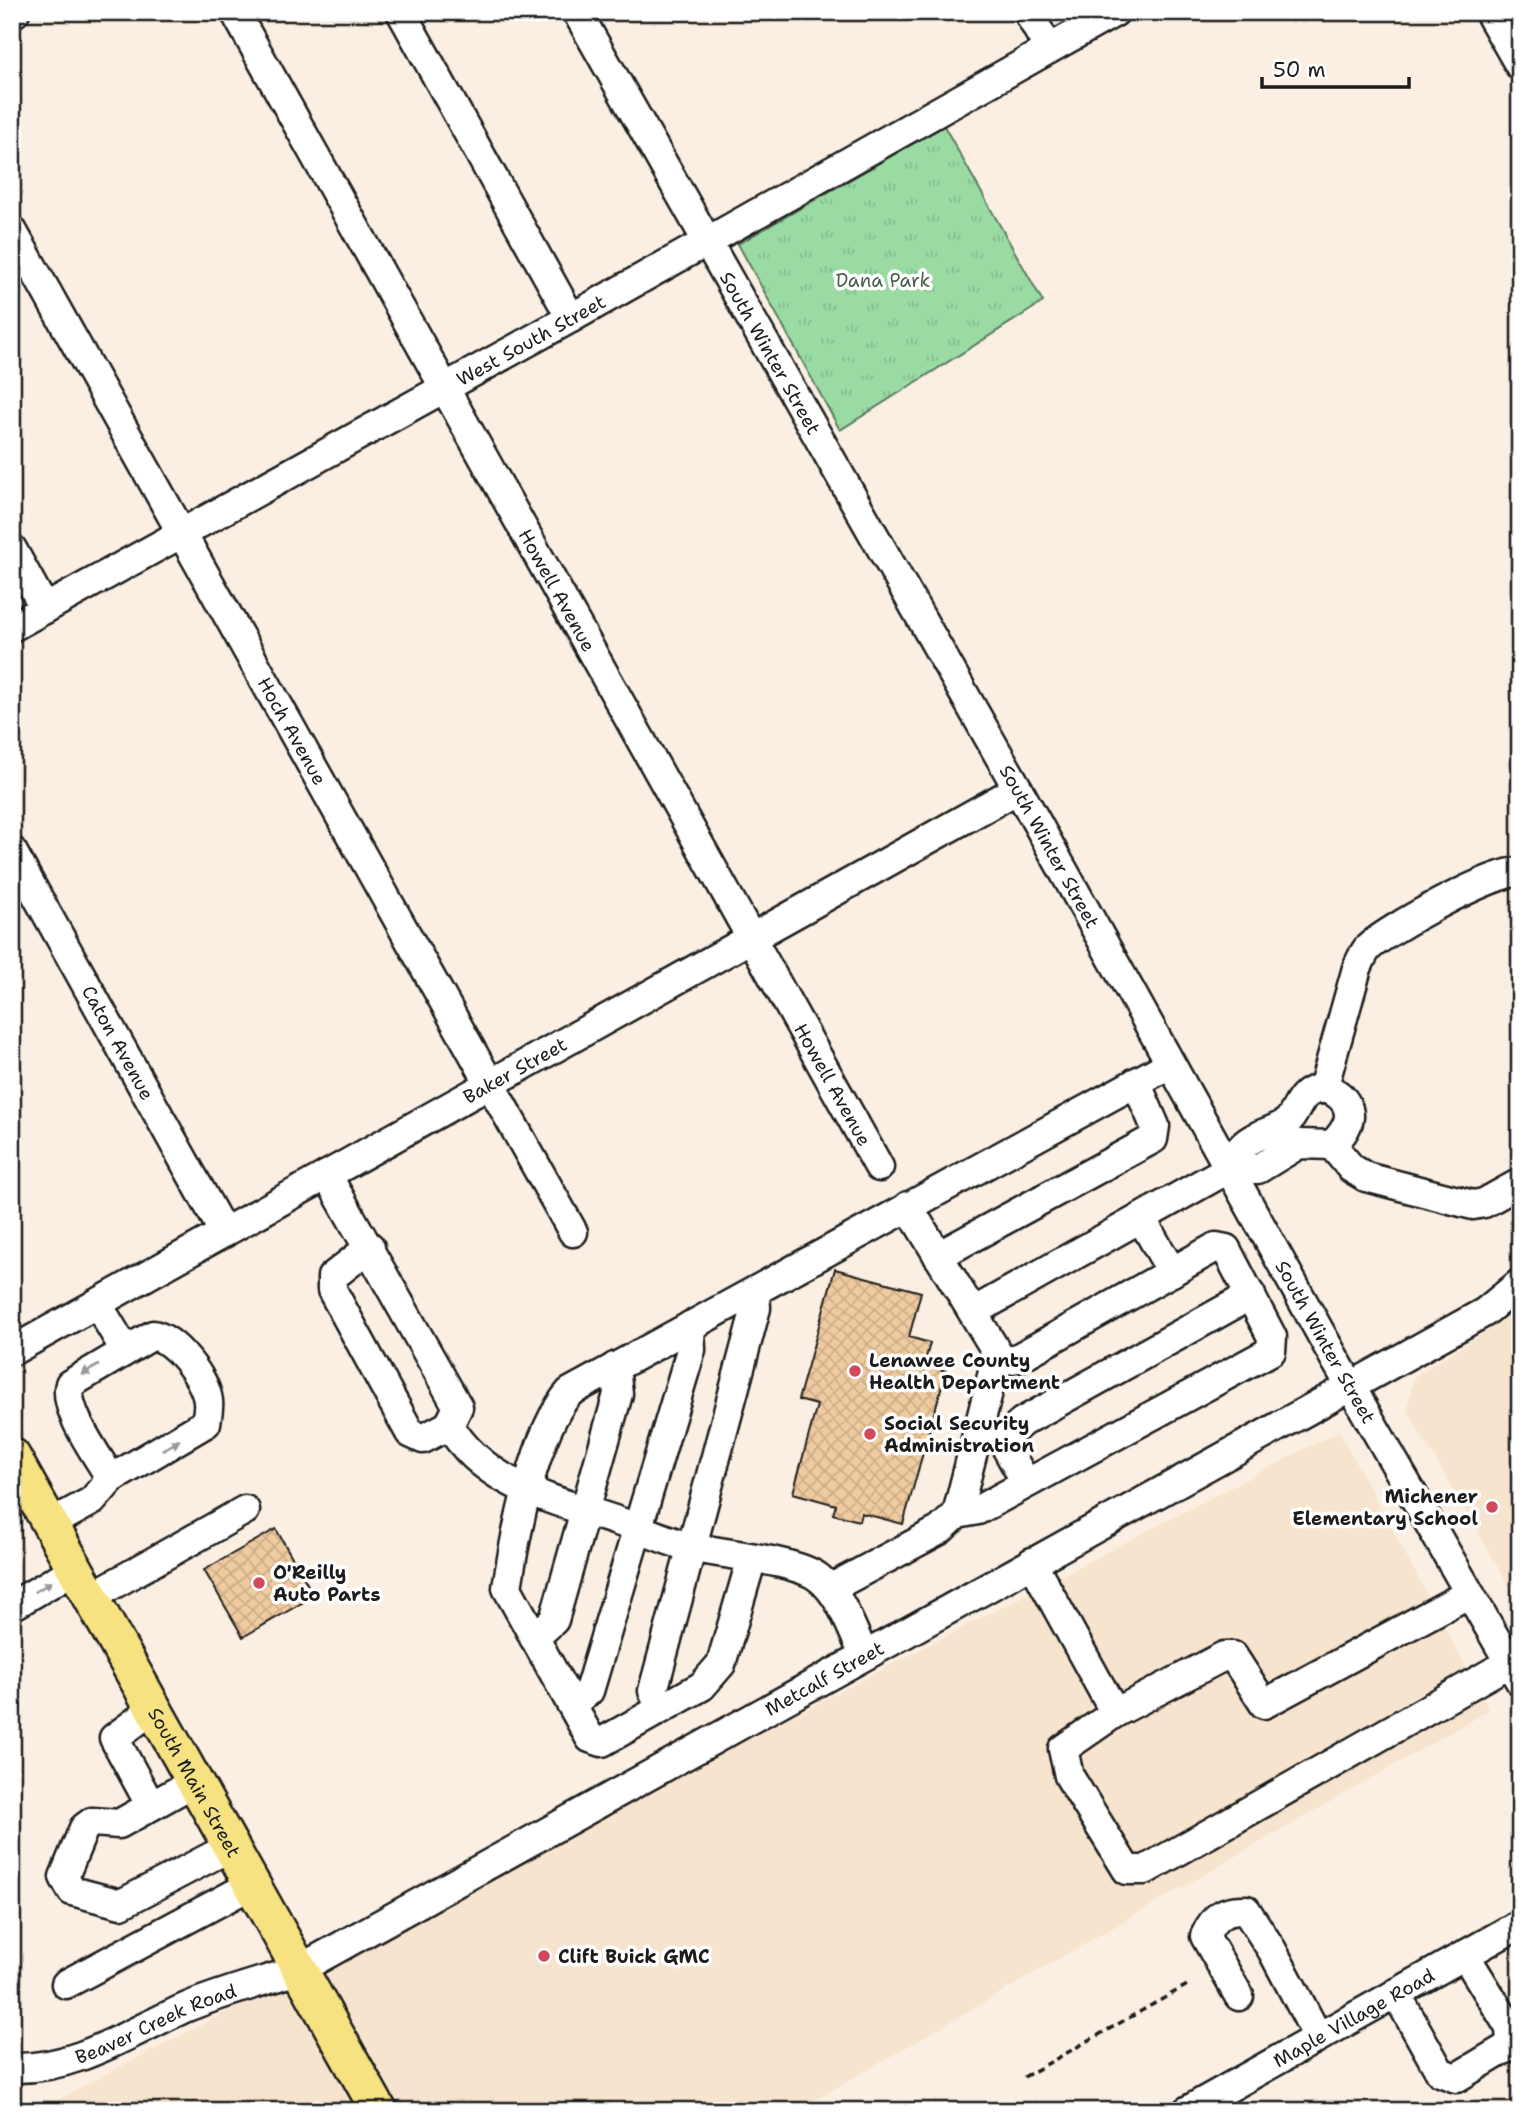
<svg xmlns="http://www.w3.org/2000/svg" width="1532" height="2123" font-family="'Shantell Sans',sans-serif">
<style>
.built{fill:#f7e4ce}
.park{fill:url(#park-tufts);stroke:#5b7c60;stroke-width:2}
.building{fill:url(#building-cross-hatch);stroke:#1c1c1c;stroke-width:2}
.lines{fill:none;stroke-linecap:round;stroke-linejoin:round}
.minor-casing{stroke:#1c1c1c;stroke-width:33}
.major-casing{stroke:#1c1c1c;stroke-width:40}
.path{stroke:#1c1c1c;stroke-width:3.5;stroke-dasharray:7 5;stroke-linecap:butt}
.minor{stroke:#fff;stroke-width:28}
.major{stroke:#f7e281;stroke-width:35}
.oneway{fill:#999}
.poi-dot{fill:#d1495b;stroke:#fff;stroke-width:2.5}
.labels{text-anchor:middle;stroke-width:7;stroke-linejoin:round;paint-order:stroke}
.park-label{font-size:19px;fill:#485f4c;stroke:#fff}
.street-label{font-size:19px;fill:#1c1c1c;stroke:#fff}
.poi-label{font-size:19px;font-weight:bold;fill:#1c1c1c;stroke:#fff;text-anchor:start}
</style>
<defs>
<pattern id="park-tufts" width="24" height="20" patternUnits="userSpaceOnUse" patternTransform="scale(1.75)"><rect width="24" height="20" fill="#9adba4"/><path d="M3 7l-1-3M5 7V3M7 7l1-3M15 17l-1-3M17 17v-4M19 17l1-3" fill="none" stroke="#84bb8d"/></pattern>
<pattern id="building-cross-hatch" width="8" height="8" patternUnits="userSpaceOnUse" patternTransform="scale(1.75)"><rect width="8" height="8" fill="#f0cba0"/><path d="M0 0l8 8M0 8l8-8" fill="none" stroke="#cdae89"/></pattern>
</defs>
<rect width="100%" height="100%" fill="#faefe2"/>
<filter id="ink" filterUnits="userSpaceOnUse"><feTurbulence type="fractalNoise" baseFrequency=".0143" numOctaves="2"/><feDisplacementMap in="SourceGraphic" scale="14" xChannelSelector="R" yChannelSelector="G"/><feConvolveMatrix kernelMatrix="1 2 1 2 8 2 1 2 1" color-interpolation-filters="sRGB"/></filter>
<g filter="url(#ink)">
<!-- built -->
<path class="built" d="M1520,1309V1605L1407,1410L1414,1377Z
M1339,1431L1489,1710L796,2111H44L42,2108Z"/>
<!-- park -->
<path class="park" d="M944,126L1043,302L840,430L738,244Z"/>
<!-- building -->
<path class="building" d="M835,1269L921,1292L909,1337L930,1343L924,1365L946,1371L903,1524L861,1513L859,1521L833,1514L836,1505L793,1493L817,1405L798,1400Z
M276,1529L314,1596L243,1637L204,1570Z"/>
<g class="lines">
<defs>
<g id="minor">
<path id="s1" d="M235,12L879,1167"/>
<path d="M401,12L571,318"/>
<path id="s2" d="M577,12L1018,789L1336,1361L1520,1681"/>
<path d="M1028,12L1049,49"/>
<path d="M1489,12L1520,66"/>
<path d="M12,14L15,12"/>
<path id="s3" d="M12,230L573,1232"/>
<path d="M12,549L45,609"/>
<path id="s4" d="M12,627L571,318L1115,12"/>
<path id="s5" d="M12,851L224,1233"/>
<path d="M1323,1089L1357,968C1360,962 1363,954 1367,949C1383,931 1499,868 1520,872"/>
<path d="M1332,1145L1351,1168L1366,1177L1473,1205L1484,1203L1520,1183"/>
<path d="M327,1175L458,1407L449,1425C486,1487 556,1500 620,1522C645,1530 670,1543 695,1548C725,1554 798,1561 819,1578C841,1595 852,1630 864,1655"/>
<path d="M1141,1218L1172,1272"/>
<path d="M370,1247L332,1277V1290L410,1433L423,1439L449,1425"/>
<path d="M938,1256L1153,1139L1155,1126L1136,1082"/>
<path d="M97,1303L125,1350"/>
<path d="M973,1312L1228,1169C1233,1161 1237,1152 1243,1146C1254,1134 1275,1132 1287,1122C1296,1114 1298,1098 1310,1092C1328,1082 1350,1098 1349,1117C1348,1128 1339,1138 1332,1145L1299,1144L1258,1169H1228"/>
<path id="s6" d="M12,1351L1018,789"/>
<path d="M988,1432L1002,1440L1026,1483"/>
<path d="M1002,1440L1022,1422L1251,1295"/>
<path d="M957,1514L978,1510L1271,1351L1272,1337L1226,1249L1216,1247L1018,1358L994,1362"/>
<path d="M50,1524L92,1501L111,1479L206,1423C207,1416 209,1408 208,1401C205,1378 175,1339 153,1335L70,1384C62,1409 98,1456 111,1479"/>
<path d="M752,1558L721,1664L702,1686L602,1742L590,1738L507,1588C515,1536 535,1430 570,1392L1170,1064"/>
<path d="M1032,1562L1115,1713L1224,1656H1233L1264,1704L1468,1594"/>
<path d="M831,1588L940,1530L957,1514L993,1372L995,1349L908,1206"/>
<path d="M91,1597L245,1510"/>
<path d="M12,1606L75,1569"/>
<path d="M534,1638L554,1620L618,1394L615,1367"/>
<path d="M572,1705L589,1691L691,1350L690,1326"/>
<path d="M661,1709L653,1691L756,1308L755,1291"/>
<path d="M1115,1713L1063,1749L1069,1776L1127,1870H1145L1509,1663"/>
<path d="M194,1782L119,1824L92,1822L84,1828L64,1877L72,1891L121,1904L230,1847"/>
<path d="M151,1806L114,1738L153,1709"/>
<path d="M66,1984L251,1885"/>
<path d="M1396,1993L1440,2072L1456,2078L1511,2045L1510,2028L1465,1955"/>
<path d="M1239,1996L1205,1936C1214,1916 1224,1909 1246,1910L1272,1950L1318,2037"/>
<path id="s7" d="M12,2068C76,2070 130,2032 187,2007C223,1992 262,1982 298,1970L1485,1312L1520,1283"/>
<path id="s8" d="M1187,2111L1520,1924"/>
</g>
<g id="major">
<path id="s9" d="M12,1456L379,2111"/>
</g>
</defs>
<!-- minor casing -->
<use href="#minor" class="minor-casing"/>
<!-- major casing -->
<use href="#major" class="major-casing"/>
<!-- path -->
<path class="path" d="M1024,2077L1189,1984"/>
<!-- minor -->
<use href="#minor" class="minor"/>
<!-- major -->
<use href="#major" class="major"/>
</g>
<!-- one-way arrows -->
<defs><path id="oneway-solid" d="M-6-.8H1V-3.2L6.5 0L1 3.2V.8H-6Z" transform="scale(1.75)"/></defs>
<g class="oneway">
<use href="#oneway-solid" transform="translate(90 1370) rotate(151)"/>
<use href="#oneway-solid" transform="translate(171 1445) rotate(-29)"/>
<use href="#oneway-solid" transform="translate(43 1587) rotate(-30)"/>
</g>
</g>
<!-- markers -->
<g class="poi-dot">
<circle cx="855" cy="1371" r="7"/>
<circle cx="870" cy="1434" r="7"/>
<circle cx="1492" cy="1507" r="7"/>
<circle cx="259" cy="1583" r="7"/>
<circle cx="544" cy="1956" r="7"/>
</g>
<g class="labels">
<!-- park labels -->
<g class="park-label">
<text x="883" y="287">Dana Park</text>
</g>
<!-- street labels -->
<g class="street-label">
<text dy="7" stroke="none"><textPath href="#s4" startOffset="593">West South Street</textPath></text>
<text dy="7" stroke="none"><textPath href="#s2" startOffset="392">South Winter Street</textPath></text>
<text dy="7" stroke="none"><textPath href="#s1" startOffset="662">Howell Avenue</textPath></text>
<text dy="7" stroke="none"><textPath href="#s3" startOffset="574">Hoch Avenue</textPath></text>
<text dy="7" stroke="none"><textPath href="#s2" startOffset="959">South Winter Street</textPath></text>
<text dy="7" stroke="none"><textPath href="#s5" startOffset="219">Caton Avenue</textPath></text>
<text dy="7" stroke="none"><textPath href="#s6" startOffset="576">Baker Street</textPath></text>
<text dy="7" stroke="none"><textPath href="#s1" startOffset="1228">Howell Avenue</textPath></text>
<text dy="7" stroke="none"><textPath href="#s2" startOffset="1526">South Winter Street</textPath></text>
<text dy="7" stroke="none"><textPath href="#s7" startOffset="906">Metcalf Street</textPath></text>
<text dy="7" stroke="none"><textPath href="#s9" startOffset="374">South Main Street</textPath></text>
<text dy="7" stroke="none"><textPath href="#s8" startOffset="191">Maple Village Road</textPath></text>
<text dy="7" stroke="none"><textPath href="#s7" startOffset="152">Beaver Creek Road</textPath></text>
</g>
<!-- poi labels -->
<g class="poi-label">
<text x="869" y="1367">Lenawee County<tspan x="869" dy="22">Health Department</tspan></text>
<text x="884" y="1430">Social Security<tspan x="884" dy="22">Administration</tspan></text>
<text x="1478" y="1503" text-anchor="end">Michener<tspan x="1478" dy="22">Elementary School</tspan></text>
<text x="273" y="1579">O'Reilly<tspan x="273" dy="22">Auto Parts</tspan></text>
<text x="558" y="1963">Clift Buick GMC</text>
</g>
</g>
<!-- margin -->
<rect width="1532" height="2123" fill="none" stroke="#fff" stroke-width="42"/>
<rect x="21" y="21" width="1490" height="2081" fill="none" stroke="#1c1c1c" stroke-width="2.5" filter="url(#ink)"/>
<!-- scale -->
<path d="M1262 77v10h147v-10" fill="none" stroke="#1c1c1c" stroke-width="3.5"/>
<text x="1273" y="77" font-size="21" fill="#1c1c1c" stroke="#ffffff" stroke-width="5" paint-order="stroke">50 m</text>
</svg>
